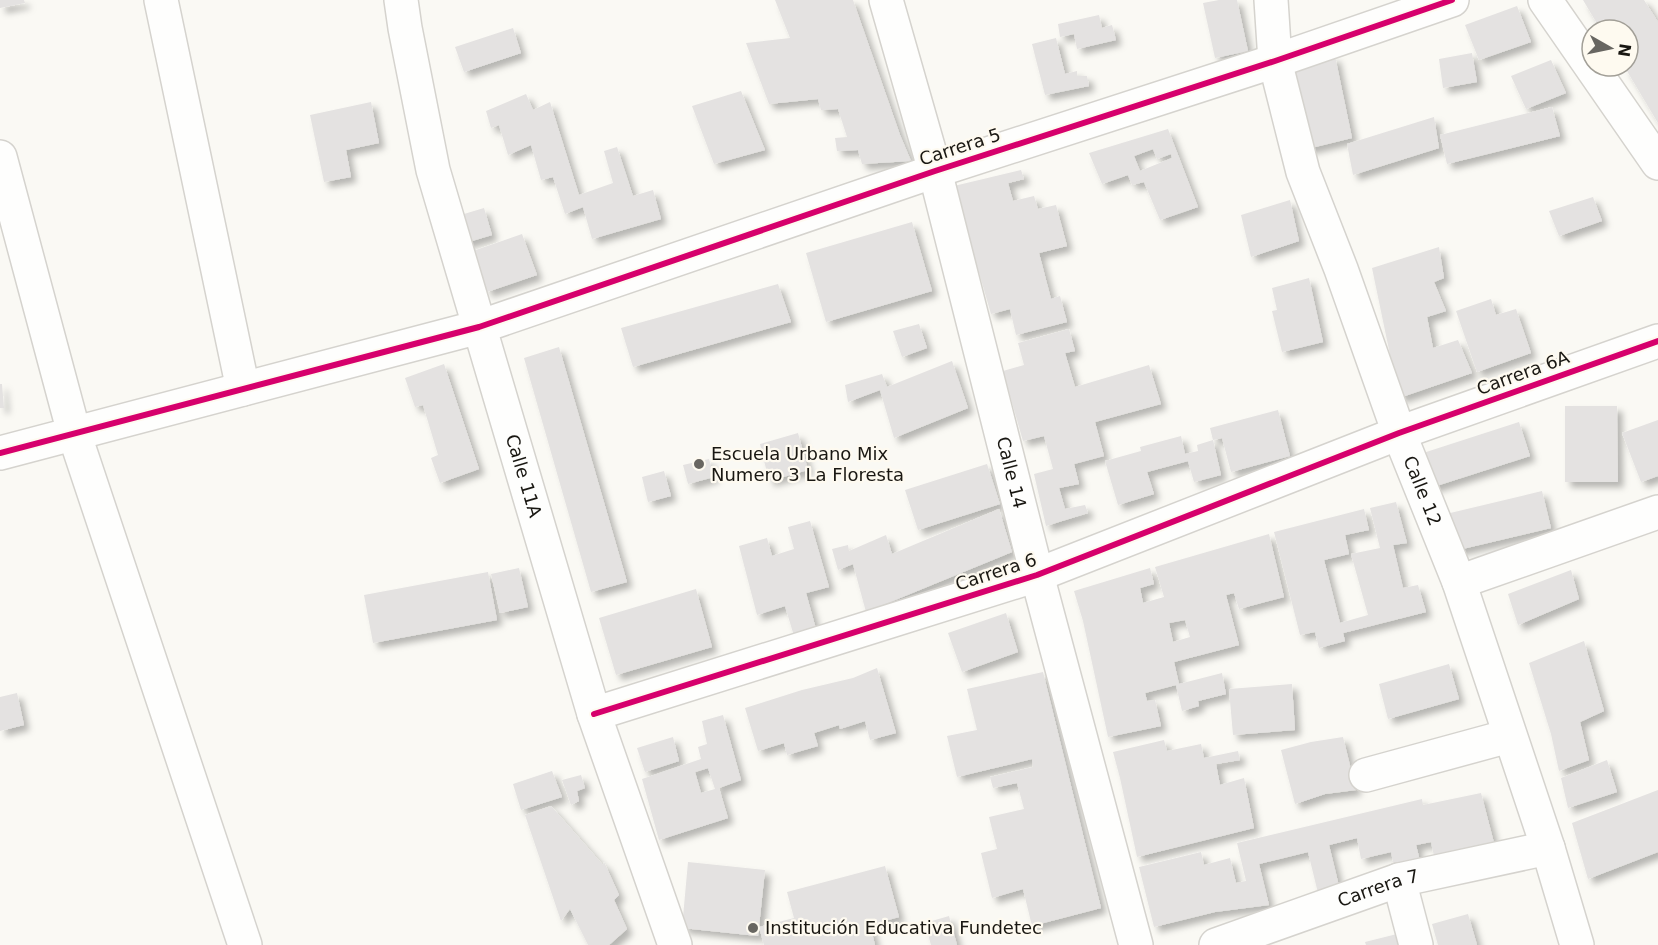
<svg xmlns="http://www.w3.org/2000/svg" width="1658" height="945" font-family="'DejaVu Sans',sans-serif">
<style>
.building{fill:#e4e2e1;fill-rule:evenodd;filter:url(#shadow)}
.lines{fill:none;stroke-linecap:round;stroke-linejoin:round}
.minor-casing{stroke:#d5d3ce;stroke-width:36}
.minor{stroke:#fefefd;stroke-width:33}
.cycleway-casing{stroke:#fefaf0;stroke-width:10}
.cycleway{stroke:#d6006c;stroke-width:6}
.poi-dot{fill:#686661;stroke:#fefaf0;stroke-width:2}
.labels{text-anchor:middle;stroke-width:4.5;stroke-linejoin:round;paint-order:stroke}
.street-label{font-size:18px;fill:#191712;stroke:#fefaf0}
.poi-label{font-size:18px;fill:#191712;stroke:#fefaf0;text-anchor:start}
</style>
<defs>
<filter id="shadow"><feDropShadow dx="5.5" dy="5.5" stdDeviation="3" flood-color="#0004"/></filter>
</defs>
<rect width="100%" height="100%" fill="#faf9f4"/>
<!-- building -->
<path class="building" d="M0,0H24L25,3L0,8Z
M775,0H853L900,135L911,161L862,164L858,150L837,151L835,138L847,137L838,109L821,110L818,99L769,104L746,43L790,38Z
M1219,0H1237L1248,51L1215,58L1203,3Z
M1583,0H1644L1658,22V123L1624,66H1628V30H1601Z
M1517,6L1531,42L1479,60L1465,25Z
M1099,15L1102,28L1112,25L1116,40L1077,49L1074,34L1060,37L1058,24Z
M513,28L521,53L464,72L455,47Z
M1056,38L1065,74L1077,71V76H1087L1089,86L1045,95L1032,44Z
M1472,53L1477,82L1443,88L1439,59Z
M1335,56L1352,138L1303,150L1286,67Z
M1551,60L1566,93L1526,109L1511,76Z
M741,91L765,150L714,164L692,106Z
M526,94L533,110L550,102L579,195L613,183L604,151L617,147L633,196L653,190L661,219L592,239L583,207L565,214L553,177L541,180L531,145L508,155L499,125L491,128L486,111Z
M371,102L379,143L346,150L351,177L324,182L310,115Z
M1552,107L1560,136L1447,164L1440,135Z
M1434,117L1439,148L1353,175L1347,144Z
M1168,129L1198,207L1160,220L1144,182L1132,185L1128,175L1102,184L1089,153ZM1153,149L1157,159L1171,154L1172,158L1140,171L1134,156Z
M1021,170L1024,179L1008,183L1013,201L1034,196L1038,209L1056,205L1067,246L1039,253L1051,299L1060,296L1067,322L1016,335L1010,309L991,314L954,186Z
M1593,197L1602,221L1559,236L1549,211Z
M1290,200L1299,241L1251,257L1241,215Z
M484,208L492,235L462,244L454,217Z
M912,222L932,291L826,322L806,253Z
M522,234L537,275L487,292L473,251Z
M1439,247L1444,278L1434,282L1446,311L1427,317L1433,348L1458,340L1472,373L1399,398L1372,268Z
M1309,278L1323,342L1282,352L1272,311L1277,310L1272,288Z
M778,284L791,322L633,367L621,328Z
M1491,299L1496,315L1516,309L1531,353L1477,372L1456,311Z
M919,324L927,348L902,357L893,331Z
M1069,329L1075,351L1065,353L1075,387L1149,365L1161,404L1095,422L1104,456L1074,464L1079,484L1059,488L1065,509L1085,505L1088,513L1046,526L1034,474L1053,469L1044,436L1023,441L1003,371L1024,365L1018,343Z
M559,347L627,582L591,592L524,358Z
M952,361L968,408L894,438L880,390L848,402L845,385L882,374L887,387Z
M444,364L479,469L440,483L431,458L438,455L423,405L415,407L405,378Z
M0,384H2L4,408H0Z
M1565,406H1617L1618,482H1565Z
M1278,410L1290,456L1231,472L1222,438L1213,440L1221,475L1194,482L1188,461L1147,472L1154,494L1118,505L1105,461L1141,451L1140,447L1181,436L1185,454L1198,451L1197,445L1213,440L1210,428Z
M1658,420V476L1641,482L1622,433Z
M1519,422L1530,456L1430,488L1420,454Z
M798,433L808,470L769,481L760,444Z
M709,459L714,477L688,484L683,465Z
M987,464L1000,504L918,530L905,490Z
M664,471L671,496L648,502L642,477Z
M1542,491L1551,528L1454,551L1446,514Z
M1396,502L1407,543L1393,545L1403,588L1418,585L1426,612L1343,633L1345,641L1319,648L1315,632L1300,635L1274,532L1364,509L1369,530L1345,535L1349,554L1324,560L1340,623L1368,615L1351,554L1380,548L1370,508Z
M999,509L1012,552L866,612L853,564L838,570L832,549L848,545L849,551L886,535L892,554Z
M810,521L829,587L806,593L816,629L794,636L785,606L757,615L739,546L767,538L772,556L794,549L788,527Z
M1269,534L1284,597L1239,609L1234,593L1226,595L1239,645L1174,662L1179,684L1222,673L1226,694L1198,701L1199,706L1182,711L1176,685L1145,693L1147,701L1155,700L1161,726L1108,737L1083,621L1074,591L1150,568L1154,584L1140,588L1143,603L1164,597L1155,567ZM1185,620L1190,637L1173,642L1169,623Z
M519,568L528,607L500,613L491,574Z
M1571,570L1579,599L1518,625L1508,594Z
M488,572L497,620L373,643L364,595Z
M696,589L712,647L616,675L599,618Z
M1006,613L1018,652L962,672L948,633Z
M1584,641L1604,711L1580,722L1589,760L1559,771L1551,734L1529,663Z
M1449,664L1459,699L1388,719L1379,684Z
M877,668L896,733L870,740L865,721L840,729L839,725L814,733L818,746L787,755L784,743L758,751L745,708L802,690L853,678Z
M1043,672L1101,908L1032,926L1023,889L992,898L981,853L997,849L989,817L1024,809L1017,783L993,788L990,777L1033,767L1032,759L957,777L947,736L977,730L967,689Z
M1292,684L1295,730L1233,735L1229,689Z
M17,693L24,725L0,731V697Z
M723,715L741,780L719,788L728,818L659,840L642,779L701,759L698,747L707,744L702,721ZM708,768L715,789L701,793L695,772Z
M673,737L679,761L645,772L637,748Z
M1343,737L1356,790L1325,794L1295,804L1281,750L1311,742Z
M1164,740L1167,751L1201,744L1204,758L1238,751L1240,760L1216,764L1220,785L1244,778L1254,828L1137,857L1120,778L1113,752Z
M1607,760L1617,792L1568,808L1561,778Z
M552,771L562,797L521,810L513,784Z
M581,775L585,788L577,791L579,801L571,805L562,780Z
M1658,790V852L1588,879L1572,823Z
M1481,793L1494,843L1434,856L1431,842L1416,845L1422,869L1396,875L1391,852L1361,859L1357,838L1329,845L1339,886L1318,893L1308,852L1259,864L1269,905L1215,912L1154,927L1139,867L1201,852L1204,865L1230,858L1236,883L1246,881L1237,843L1422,799L1423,805Z
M551,806L603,865L604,862L619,895L614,900L627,929L609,945H588L570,909L561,921L525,815Z
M688,862L765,870L758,936L682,928Z
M885,866L899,917L870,925L875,945H764L759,927L794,918L787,892Z
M1468,914L1477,945H1438L1432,924Z
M949,916L957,945H931L925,923Z
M1397,934L1400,945H1366L1365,942Z"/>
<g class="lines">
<defs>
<g id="minor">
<path d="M161,0L243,389"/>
<path id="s1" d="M401,0L405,28L433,170L594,714L675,945"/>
<path id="s2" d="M886,0L935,171L1037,575L1136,945"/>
<path id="s3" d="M1271,0L1275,61L1303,172L1341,269L1399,433L1459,582L1548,848L1577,945"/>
<path d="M1545,0L1658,163"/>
<path d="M0,157L74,433L245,945"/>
<path d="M0,453L479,327L935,171L1275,61L1452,0"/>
<path d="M1459,582L1658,512"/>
<path d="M594,714L1037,575L1399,433L1658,341"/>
<path d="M1366,775L1509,736"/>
<path d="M1399,880L1416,945"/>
<path id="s4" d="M1216,945L1399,880L1548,848"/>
</g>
</defs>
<!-- minor casing -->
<use href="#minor" class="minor-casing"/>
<!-- minor -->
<use href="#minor" class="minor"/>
<defs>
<path id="cycleway" d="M0,453L479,327L935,171L1275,61L1452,0
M594,714L1037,575L1399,433L1658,341"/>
</defs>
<!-- cycleway casing -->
<use href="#cycleway" class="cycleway-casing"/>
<!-- cycleway -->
<use href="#cycleway" class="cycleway"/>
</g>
<!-- markers -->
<g class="poi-dot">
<circle cx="699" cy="464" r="6"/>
<circle cx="753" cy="928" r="6"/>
</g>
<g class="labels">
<!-- street labels -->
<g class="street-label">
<text transform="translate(960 147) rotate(-18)" y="6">Carrera 5</text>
<text transform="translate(1523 373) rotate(-20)" y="6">Carrera 6A</text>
<text dy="6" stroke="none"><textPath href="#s2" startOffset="489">Calle 14</textPath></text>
<text dy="6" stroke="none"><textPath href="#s1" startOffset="492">Calle 11A</textPath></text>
<text dy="6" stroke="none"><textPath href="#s3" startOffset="516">Calle 12</textPath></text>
<text transform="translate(996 572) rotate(-18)" y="6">Carrera 6</text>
<text dy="6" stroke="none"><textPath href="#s4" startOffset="172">Carrera 7</textPath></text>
</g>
<!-- poi labels -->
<g class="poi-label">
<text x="711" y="460">Escuela Urbano Mix<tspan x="711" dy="21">Numero 3 La Floresta</tspan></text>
<text x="765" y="934">Institución Educativa Fundetec</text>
</g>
</g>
<!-- north arrow -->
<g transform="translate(1610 48) rotate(99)"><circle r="28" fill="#fefaf0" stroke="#a29f97" stroke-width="1.5"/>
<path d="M0-4.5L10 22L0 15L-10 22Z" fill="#686661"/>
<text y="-9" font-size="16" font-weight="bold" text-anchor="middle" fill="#191712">N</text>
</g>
</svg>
